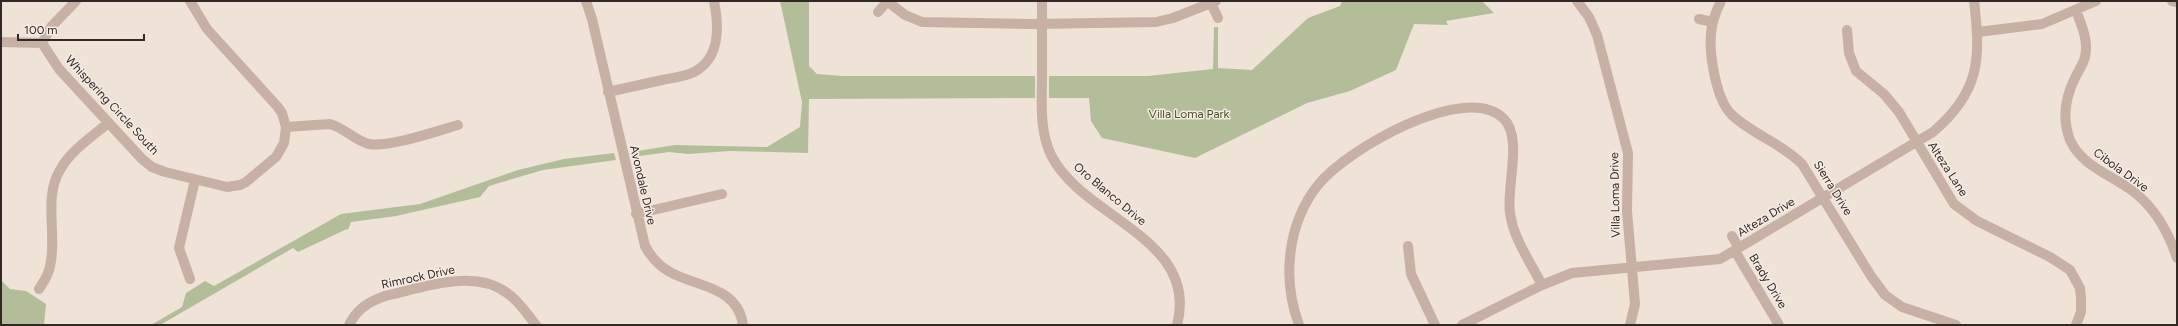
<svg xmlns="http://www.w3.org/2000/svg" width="2178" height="326" font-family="Figtree,sans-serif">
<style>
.green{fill:#b4bd99}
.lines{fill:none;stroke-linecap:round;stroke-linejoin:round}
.minor{stroke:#c6b1a4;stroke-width:10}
.tertiary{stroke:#c6b1a4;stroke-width:10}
.labels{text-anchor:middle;stroke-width:3;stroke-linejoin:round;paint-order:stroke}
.street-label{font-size:12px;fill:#322825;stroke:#f7ece3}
.park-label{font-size:12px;fill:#454f2b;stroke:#f7ece3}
</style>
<rect width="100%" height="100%" fill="#efe2d7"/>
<!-- green -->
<path class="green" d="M780,1H809V66L817,74L842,76H1035V98L809,99L808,153L730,151L688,154L669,152L632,157L631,152L675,145L767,147L800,127L802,102Z
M1342,1H1482L1494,13L1446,21L1448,25L1414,24L1396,70L1350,91L1307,103L1195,158L1102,138L1091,121L1089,98H1049V76H1148L1213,69L1214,27H1218V68L1252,70L1308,18L1340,6Z
M614,153L616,160L543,170L489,186L480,197L396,216L351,222L348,230L347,229L298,252L293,248L160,325H151L182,307L186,293L205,281L214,286L341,214L420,204L518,170L564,159Z
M1,280L10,289L26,291L46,304L44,325H1Z"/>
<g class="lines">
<!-- minor -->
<path class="minor" d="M586,1L592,19L645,246C651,257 659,266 670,272C696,287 738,286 743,325
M887,1L905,15L922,22L1034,24L1156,22L1173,18L1216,1
M1577,1L1589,17L1597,35L1628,153L1627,211L1635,304L1630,325
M1721,1C1716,11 1712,22 1711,33C1709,54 1716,100 1732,115C1752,134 1781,143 1802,164L1871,276L1885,295L1902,307L1956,325
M2172,1L2177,2
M1211,3L1218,18
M2076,10C2081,25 2089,40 2085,57C2083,65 2078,71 2075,78C2065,98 2062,119 2070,140C2081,165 2109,174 2130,189C2153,205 2168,231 2177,258
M878,12L887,2
M1699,19L1713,22
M1847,30L1849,53L1856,71L1884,94L1899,112L1954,204L1977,221L2050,257L2070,270L2080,288L2081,298V312L2076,325
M1978,32L2042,24L2096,1
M1,42L42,43L51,27L76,1
M42,43L59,69L142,159L152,167L165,172L227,187L240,185L246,182L276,157L284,143L286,127L282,113L277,106L207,29L190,1
M608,92C626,88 644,84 662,80C672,78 684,77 694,72C721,58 719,26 714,1
M286,127L330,124C345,128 355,141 369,144C388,148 437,131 458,125
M636,214L722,194
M1732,236L1739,248
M1408,246L1411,274L1435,325
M1735,251L1779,325
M190,279L179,248L195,180
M39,289C45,280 50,272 51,261C56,232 44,196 60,170C70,151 92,137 108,123
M349,325C357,309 368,302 385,296C422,288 473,268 507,293C519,301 527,314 536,325
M1299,325C1282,279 1287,224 1318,185C1346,150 1466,80 1504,119C1523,138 1506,188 1510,213C1513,238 1531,263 1542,285
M1462,325L1542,285L1572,273L1720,259L1933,132C1980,92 1981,59 1974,1"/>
<!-- tertiary -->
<path class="tertiary" d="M1042,1C1042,25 1042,50 1042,74C1042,101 1039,130 1051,155C1082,218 1200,238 1177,325"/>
</g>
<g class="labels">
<!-- street labels -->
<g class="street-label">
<text transform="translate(112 105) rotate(47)" y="4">Whispering Circle South</text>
<text transform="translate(1948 169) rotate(57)" y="4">Alteza Lane</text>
<text transform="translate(2121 170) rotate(36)" y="4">Cibola Drive</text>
<text transform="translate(643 185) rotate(77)" y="4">Avondale Drive</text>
<text transform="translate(1833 188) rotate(58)" y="4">Sierra Drive</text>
<text transform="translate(1110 194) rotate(40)" y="4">Oro Blanco Drive</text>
<text transform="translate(1615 195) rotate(-91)" y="4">Villa Loma Drive</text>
<text transform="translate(1766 217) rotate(-31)" y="4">Alteza Drive</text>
<text transform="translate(418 277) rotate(-12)" y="4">Rimrock Drive</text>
<text transform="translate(1768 281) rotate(59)" y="4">Brady Drive</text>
</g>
<!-- park labels -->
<g class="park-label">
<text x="1189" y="118">Villa Loma Park</text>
</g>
</g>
<!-- border -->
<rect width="2178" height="326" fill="none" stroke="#322825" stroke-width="4"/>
<!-- scale -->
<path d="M18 34v6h126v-6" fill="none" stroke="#322825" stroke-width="2"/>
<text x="24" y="34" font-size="12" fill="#322825" stroke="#f7ece3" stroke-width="3" paint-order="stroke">100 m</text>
</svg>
